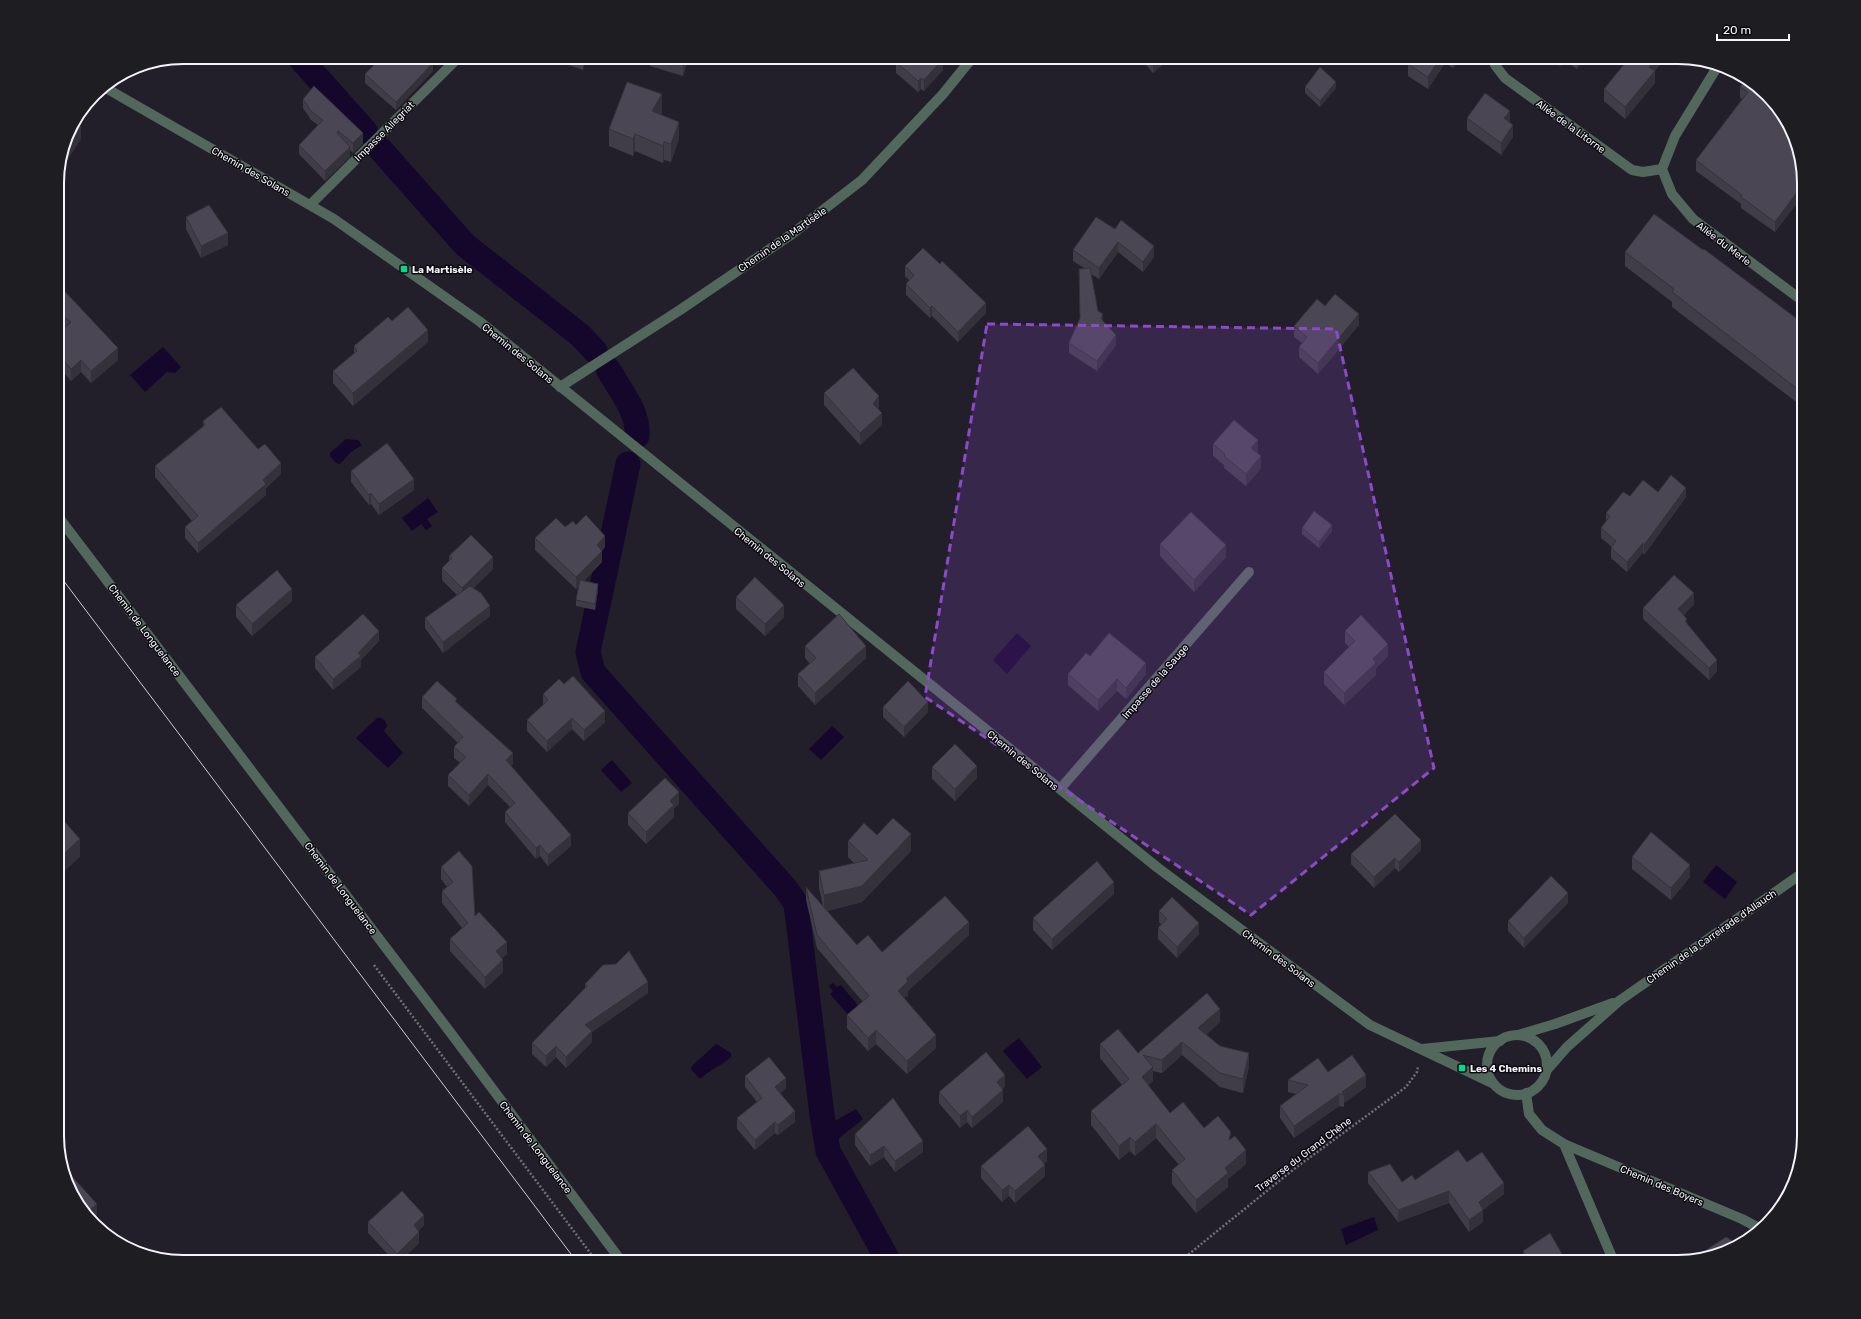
<svg xmlns="http://www.w3.org/2000/svg" width="1861" height="1319" font-family="Rubik,sans-serif">
<style>
.water{fill:#15062b}
.lines{fill:none;stroke-linecap:round;stroke-linejoin:round}
.canal{stroke:#15062b;stroke-width:25}
.path{stroke:#716f7a;stroke-width:2.5;stroke-dasharray:2 2;stroke-linecap:butt}
.minor{stroke:#53685c;stroke-width:10}
.tertiary{stroke:#53685c;stroke-width:10}
.tram{stroke:#cdcbd4;stroke-width:1}
.wall{fill:#403c48}
.shaded-wall{fill:#34313b}
.building{fill:#4a4654;stroke:#34313b}
.marked{fill:#8d4ac8;fill-opacity:0.2;stroke:#8d4ac8;stroke-width:3;stroke-dasharray:8 5;stroke-linejoin:round}
.poi-dot{fill:#03d98b;stroke:#0b0a0f;stroke-width:1.5}
.labels{text-anchor:middle;stroke-width:3;stroke-linejoin:round;paint-order:stroke}
.street-label{font-size:10px;fill:#f4f2fb;stroke:#0b0a0f}
.poi-label{font-size:10px;font-weight:bold;fill:#f4f2fb;stroke:#0b0a0f;text-anchor:start}
.rim{fill:none;stroke:#f4f2fb;stroke-width:2}
</style>
<rect width="100%" height="100%" fill="#221f2b"/>
<!-- water -->
<path class="water" d="M163,347L181,367L175,373L167,372L145,392L130,375Z
M346,439L358,440L362,445L351,452L340,464L336,463L330,456V453Z
M428,498L438,512L427,519L432,526L426,530L421,524L412,531L402,518Z
M1017,633L1031,646L1007,674L993,660Z
M377,718C382,717 386,720 387,726L384,731L403,753L388,768L356,738Z
M832,726L844,737L821,760L809,749Z
M612,760L632,783L621,792L601,770Z
M1716,865L1737,882L1725,899L1703,882Z
M833,983L837,987L841,985L861,1009L851,1018L830,994L833,991L829,986Z
M1019,1038L1042,1067L1027,1079L1003,1051Z
M716,1044L731,1053V1057C721,1066 711,1069 701,1078H699L691,1069V1067Z
M856,1109L863,1119L838,1139L833,1122Z
M1374,1217L1378,1230L1346,1245L1341,1229Z"/>
<g class="lines">
<!-- canal -->
<path class="canal" d="M299,57L365,131
M381,150L465,245L557,317L581,336L595,351
M608,369C620,390 639,412 637,436
M628,464L588,652L593,672L786,889L796,904L822,1115L828,1151L889,1262"/>
<!-- path -->
<path class="path" d="M374,965L597,1262
M1179,1262L1294,1169L1406,1087L1417,1072L1418,1067"/>
<!-- minor -->
<path class="minor" d="M1492,57L1495,65L1505,78L1632,170L1643,172L1662,169
M1719,64L1675,136L1662,169L1672,194L1693,219L1804,302
M104,87L334,219L479,321L1158,868L1370,1025L1492,1083
M310,205L459,57
M560,387L680,310L792,234L862,180L943,94L973,57
M1060,789L1249,572
M1422,1049L1500,1041
M1564,1144L1742,1219L1759,1228"/>
<!-- tertiary -->
<path class="tertiary" d="M57,515L450,1032L622,1262
M1518,1035L1555,1024L1613,1003
M1487 1065a30 30 0 1 1 60 0a30 30 0 1 1-60 0Z
M1546,1071L1567,1047L1619,1001L1804,872
M1526,1093L1529,1114L1542,1130L1564,1144L1614,1262"/>
<!-- tram -->
<path class="tram" d="M57,572L577,1262"/>
</g>
<!-- wall -->
<path class="wall" d="M546,57H585L583,70Z
M650,57H689L683,76L650,66Z
M1139,57H1170V58L1153,73Z
M1413,57H1460V60L1453,68L1445,63L1428,89L1408,76V64Z
M1548,57H1586L1577,69L1565,60L1560,66Z
M1630,57H1666L1655,71V83L1625,119L1604,101V89Z
M896,62L943,70L924,91L921,89L918,92L896,73Z
M433,71L396,110L365,83V74Z
M1746,79L1804,183V194L1775,232L1741,208V204L1696,171V160L1742,99L1740,98V87Z
M1305,87L1336,88L1320,107L1305,93Z
M303,99L363,143L353,153L350,150V157L325,181L299,154V145L318,125L311,120L303,108Z
M662,112L661,114L679,139L671,162L664,160L663,163L635,151L633,156L609,146V129Z
M1467,118L1510,122L1513,137L1501,155L1467,130Z
M186,217L228,245L201,258L186,229Z
M1096,217L1154,257L1143,272L1118,252L1099,279L1091,274L1098,311L1116,345L1097,371L1069,353V343L1080,319L1084,268L1073,261V250Z
M1703,250L1804,324V408L1672,307V302L1625,266V252Z
M905,266L986,313L958,342L932,316L930,318L906,295V284L909,280L905,276Z
M57,283L118,360L91,383L81,372L71,381L57,365V335L64,329L57,324Z
M1325,306L1359,325L1318,374L1299,357V347L1302,343L1294,337V326Z
M392,321L428,342L353,406L333,383V371L354,354V346Z
M824,393L879,408L878,409L882,425L860,445L824,405Z
M203,421L258,449L281,474L266,488V495L198,553L185,538V527L192,521L155,477V466L203,426Z
M1213,444L1258,452L1257,453L1261,468L1246,486L1224,468V465L1213,456Z
M351,471L414,490L379,515L371,504L369,505L351,482Z
M1658,492L1686,497L1644,555L1643,552L1627,572L1611,558V548L1612,547L1601,538V528L1606,522V513L1630,496Z
M576,525L605,547L602,551V562L584,581L598,590L595,610L576,606V600L579,586L576,589L535,550V538Z
M1302,528L1332,531L1319,548L1302,534Z
M1160,544L1226,557L1194,592L1160,556Z
M449,556L493,569L473,588L490,616L443,653L425,628V618L457,595L442,580V568L449,561Z
M736,597L784,617L765,636L736,609Z
M292,601L252,636L236,617V605Z
M1694,604L1684,615L1687,623L1717,671L1709,680L1643,619V608Z
M1345,631L1388,656L1376,668V675L1344,705L1324,684V672L1349,647L1345,643Z
M379,641L361,660V667L333,690L315,668V657Z
M805,646L866,658L815,705L798,686V674L810,664L805,658Z
M1090,656L1146,674L1126,699L1117,691L1098,711L1068,685V674Z
M564,684L605,722L584,741L572,729L547,752L527,731V720L543,705V694Z
M422,697L457,702L513,764L511,766L571,846L548,866L540,856L536,859L505,822V812L510,807L488,785L469,806L448,786V775L460,763L454,758V747L458,743L422,708Z
M883,707L928,712L904,737L883,717Z
M932,767L977,778L955,801L932,779Z
M679,804L674,808V817L646,844L628,825V813Z
M877,835L911,851L862,902L827,911L857,945L882,952L969,935L908,991V995L904,998L936,1048L907,1074L876,1044L868,1051L847,1028V1015L863,1002L817,948L806,900V887L823,906L819,888V871L854,863L848,857V841Z
M1421,850L1399,872L1395,868L1374,888L1351,864V854Z
M459,851L475,916L507,954L502,958L503,972L485,989L450,951V939L462,928L442,903V891L447,887L441,879V867Z
M1632,857L1690,877L1671,900L1632,869Z
M1114,894L1052,950L1033,930V918Z
M1568,903L1524,948L1508,931V921Z
M1159,911L1199,934L1177,958L1158,939V928L1161,924L1159,922Z
M585,984L648,993L592,1032V1042L566,1068L556,1057L546,1067L532,1054V1043L585,989Z
M1220,1022L1206,1035L1220,1046L1249,1066L1243,1093L1220,1087L1182,1055L1162,1073L1153,1071V1081L1148,1085L1170,1113L1231,1139L1246,1164L1228,1179V1187L1196,1213L1172,1184V1170L1179,1165L1156,1138L1135,1156L1130,1151L1119,1160L1091,1125V1111L1122,1085L1100,1058V1044L1138,1053Z
M1328,1072L1366,1087L1344,1103V1107L1339,1106L1294,1138L1280,1118V1106L1296,1094L1288,1092V1080Z
M745,1076L786,1088L780,1094L795,1122L778,1135L775,1133L755,1150L737,1129V1118L757,1102L745,1087Z
M1005,1086L1002,1089L1003,1102L972,1128L967,1122L960,1128L939,1103V1092Z
M855,1134L923,1152L895,1172L884,1157L870,1166L855,1145Z
M1047,1161L1044,1163L1045,1176L1015,1203L1009,1196L1002,1202L981,1178V1166Z
M1467,1162L1504,1194L1483,1210V1222L1469,1232L1449,1203L1398,1222L1368,1183V1172L1402,1182L1415,1180Z
M368,1222L424,1225L418,1231L419,1243L400,1262H395L368,1233Z
M1734,1249L1706,1255V1250Z
M1523,1251L1566,1262H1523Z"/>
<!-- shaded-wall -->
<path class="shaded-wall" d="M584,57H585L583,70V60Z
M685,57H689L683,76V65Z
M1158,57H1170V58L1153,73V61Z
M1441,57H1445V63L1428,89V77Z
M1453,57H1460V60L1453,68Z
M1560,57H1565V60L1560,66Z
M1577,57H1586L1577,69Z
M1657,57H1666L1655,71V83L1625,119V107L1649,67Z
M943,59V70L924,91V80Z
M433,63V71L396,110V102Z
M921,78V89L918,92V81Z
M1336,82V88L1320,107V101Z
M662,94V112L652,129V111Z
M1510,111V123L1504,118Z
M679,122V139L671,162V144Z
M1513,125V137L1501,155V143Z
M81,127V139L57,177L61,159Z
M363,133V143L353,153V143Z
M635,134V151L633,156V139Z
M664,142V160L663,163V146Z
M350,147V157L325,181V171Z
M1804,183V194L1775,232V222Z
M228,233V245L201,258V246Z
M1118,242V252L1099,279V268Z
M1154,246V257L1143,272V262Z
M986,303V313L958,342V332Z
M932,306V316L930,318V308Z
M1103,314V324L1101,319Z
M1359,314V325L1318,374V363Z
M428,330V342L353,406V393Z
M1116,335V345L1097,371V361Z
M118,348V360L91,383V371Z
M81,360V372L71,381V369Z
M879,396V408L873,415V404Z
M882,413V425L860,445V433Z
M1258,440V452L1251,460V448Z
M1261,456V468L1246,486V474Z
M281,463V474L266,488V495L198,553V543L263,480Z
M414,479V490L379,515V504Z
M1686,488V497L1644,555V545Z
M371,493V504L369,505V495Z
M1332,525V531L1319,548V542Z
M605,536V547L602,551V562L576,589V577L597,545Z
M1643,543V552L1627,572V562Z
M1226,545V557L1194,592V580Z
M493,557V569L462,600V588Z
M598,584V590L595,610V604Z
M292,589V601L252,636V624Z
M1694,593V604L1678,621V609Z
M784,605V617L765,636V624Z
M490,606V616L443,653V642Z
M379,631V641L361,660V667L333,690V679Z
M1388,644V656L1376,668V675L1344,705V693L1373,659Z
M866,646V658L815,705V693Z
M1717,660V671L1709,680V668Z
M1146,663V674L1126,699V688Z
M1117,679V691L1098,711V700Z
M928,702V712L904,737V727Z
M605,711V722L584,741V730Z
M572,718V729L547,752V741Z
M513,753V764L506,771V760Z
M977,766V778L955,801V789Z
M488,774V785L469,806V795Z
M679,792V804L674,808V817L646,844V832L670,801Z
M911,834V851L862,902L824,911V895Z
M571,835V846L548,866V855Z
M80,839V857L57,878V860Z
M1421,840V850L1399,872V862Z
M540,845V856L536,859V848Z
M1395,858V868L1374,888V877Z
M1690,865V877L1671,900V888Z
M1114,882V894L1052,950V939Z
M1568,893V903L1524,948V938Z
M969,922V935L908,991V995L898,1004V991L906,979Z
M1199,923V934L1177,958V947Z
M507,942V954L496,964V951Z
M503,960V972L485,989V977Z
M648,982V993L592,1032V1042L566,1068V1057L585,1025Z
M1220,1009V1022L1198,1042V1028Z
M876,1030V1044L868,1051V1038Z
M936,1035V1048L907,1074V1061Z
M1182,1042V1055L1162,1073V1060Z
M556,1046V1057L546,1067V1056Z
M1249,1053V1066L1243,1093V1079Z
M1153,1067V1081L1142,1091V1077Z
M1005,1075V1086L997,1094V1082Z
M1366,1075V1087L1344,1103V1095L1342,1092Z
M786,1078V1088L775,1098V1087Z
M1003,1090V1102L972,1128V1117Z
M1339,1094V1106L1294,1138V1126Z
M967,1110V1122L960,1128V1116Z
M795,1111V1122L778,1135V1125Z
M775,1122V1133L755,1150V1140Z
M1156,1124V1138L1135,1156V1142Z
M1130,1137V1151L1119,1160V1146Z
M923,1141V1152L895,1172V1161Z
M59,1143V1150L57,1145Z
M884,1146V1157L870,1166V1155Z
M1047,1149V1161L1038,1168V1156Z
M1246,1150V1164L1228,1179V1187L1196,1213V1200L1225,1168Z
M1045,1165V1176L1015,1203V1191Z
M1504,1183V1194L1483,1210V1222L1469,1232V1220L1479,1202Z
M1009,1185V1196L1002,1202V1190Z
M1449,1191V1203L1398,1222V1210Z
M97,1204V1215L93,1219L87,1213Z
M424,1215V1225L414,1236V1225Z
M419,1232V1243L400,1262H397V1254Z"/>
<!-- building -->
<path class="building" d="M382,57H395L399,61L402,57H428L433,63L396,102L365,74Z
M576,57H584L583,60Z
M657,57H685L683,65Z
M900,57H941L943,59L924,80L921,78L918,81L896,62Z
M1150,57H1158L1153,61Z
M1413,57H1441L1428,77L1408,64Z
M1630,57H1657L1649,67L1655,71L1625,107L1604,89Z
M1320,67L1336,82L1320,101L1305,87Z
M1746,79L1754,83L1791,127L1804,183L1775,222L1741,197L1742,195L1696,160L1748,92L1740,87Z
M627,82L662,94L652,111L679,122L671,144L664,142L663,146L635,134L633,139L609,129Z
M314,86L363,133L353,143L338,131L337,133L350,147L325,171L299,145L323,120L311,111L303,99Z
M1485,93L1510,111L1504,118L1513,125L1501,143L1467,118Z
M75,123L81,127L61,159L67,135Z
M209,205L228,233L201,246L186,217Z
M1654,214L1703,250L1704,249L1804,324V394L1672,292L1674,289L1625,252Z
M1096,217L1115,229L1121,220L1154,246L1143,262L1118,242L1099,268L1073,250Z
M923,248L940,264L942,261L986,303L958,332L932,306L930,308L906,284L914,275L905,266Z
M1090,268L1098,311L1103,314L1101,319L1116,335L1097,361L1069,343L1080,318L1079,269Z
M57,283L118,348L91,371L81,360L71,369L57,353V335L71,322L57,312Z
M1335,294L1359,314L1318,363L1299,347L1307,337L1294,326L1317,299L1325,306Z
M408,307L428,330L353,393L333,371L357,351L354,346L388,317L392,321Z
M853,368L879,396L873,404L882,413L860,433L824,393Z
M221,407L258,449L265,444L281,463L263,480L266,484L198,543L185,527L198,516L155,466L205,425L203,421Z
M1234,420L1258,440L1251,448L1261,456L1246,474L1224,456L1225,454L1213,444Z
M387,443L414,479L379,504L371,493L369,495L351,471Z
M1671,475L1686,488L1644,545L1643,543L1627,562L1611,548L1616,541L1601,528L1610,516L1606,513L1623,492L1630,496L1643,480L1658,492Z
M1314,511L1332,525L1319,542L1302,528Z
M1191,512L1226,545L1194,580L1160,544Z
M586,515L605,536L597,545L602,551L576,577L535,538L556,518L565,527L573,521L576,525Z
M471,535L493,557L462,588L442,568L452,558L449,556Z
M277,570L292,589L252,624L236,605Z
M1674,575L1694,593L1678,609L1687,619L1685,621L1717,660L1709,668L1643,608Z
M755,577L784,605L765,624L736,597Z
M580,580L598,584L595,604L576,600Z
M470,586L481,593L490,606L443,642L425,618Z
M363,614L379,631L358,653L361,656L333,679L315,657Z
M839,614L866,646L815,693L798,674L816,658L805,646Z
M1361,615L1388,644L1373,659L1376,663L1344,693L1324,672L1355,641L1345,631Z
M1109,633L1146,663L1126,688L1117,679L1098,700L1068,674L1086,653L1090,656Z
M573,676L605,711L584,730L572,718L547,741L527,720L548,700L543,694L559,679L564,684Z
M437,681L457,699L455,701L513,753L506,760L571,835L548,855L540,845L536,848L505,812L515,803L488,774L469,795L448,775L466,757L454,747L463,737L422,697Z
M908,681L928,702L904,727L883,707Z
M955,744L977,766L955,789L932,767Z
M665,778L679,792L670,801L674,805L646,832L628,813Z
M57,813L80,839L57,860Z
M1395,814L1421,840L1399,862L1395,858L1374,877L1351,854Z
M893,818L911,834L862,886L824,895L819,871L868,860L848,841L864,823L877,835Z
M1651,832L1690,865L1671,888L1632,857Z
M459,851L472,866L475,916L479,912L507,942L496,951L503,960L485,977L450,939L468,923L442,891L453,882L441,867Z
M1097,861L1114,882L1052,939L1033,918Z
M1551,876L1568,893L1524,938L1508,921Z
M806,887L857,945L868,935L882,952L945,896L969,922L906,979L908,981L898,991L936,1035L907,1061L876,1030L868,1038L847,1015L869,996L817,935Z
M1172,897L1199,923L1177,947L1158,928L1167,919L1159,911Z
M629,951L648,982L585,1025L592,1031L566,1057L556,1046L546,1056L532,1043L587,986L585,984L603,965L616,964Z
M1207,993L1220,1009L1198,1028L1220,1046L1249,1053L1243,1079L1220,1073L1182,1042L1162,1060L1143,1055L1153,1067L1142,1077L1170,1113L1183,1102L1204,1128L1218,1116L1231,1132L1229,1140L1235,1136L1246,1150L1225,1168L1228,1173L1196,1200L1172,1170L1185,1159L1156,1124L1135,1142L1130,1137L1119,1146L1091,1111L1129,1079L1100,1044L1118,1029L1138,1053Z
M986,1052L1005,1075L997,1082L1003,1090L972,1117L967,1110L960,1116L939,1092Z
M1352,1055L1366,1075L1342,1092L1344,1095L1339,1094L1294,1126L1280,1106L1308,1085L1288,1080L1318,1058L1328,1072Z
M769,1057L786,1078L775,1087L795,1111L778,1125L775,1122L755,1140L737,1118L762,1098L745,1076Z
M893,1098L923,1141L895,1161L884,1146L870,1155L855,1134Z
M1028,1126L1047,1149L1038,1156L1045,1165L1015,1191L1009,1185L1002,1190L981,1166Z
M57,1139L59,1143L57,1145Z
M1458,1150L1467,1162L1482,1152L1504,1183L1479,1202L1483,1210L1469,1220L1449,1191L1398,1210L1368,1172L1390,1164L1402,1182L1412,1175L1415,1180Z
M68,1172L97,1204L87,1213L70,1192L66,1175Z
M402,1191L424,1215L414,1225L419,1232L397,1254L368,1222Z
M1550,1233L1566,1261L1565,1262H1529L1523,1251Z
M1726,1237L1736,1243L1738,1246L1734,1249L1709,1255L1706,1250Z"/>
<!-- marked area -->
<path class="marked" d="M987,324L1336,329L1434,768L1251,915L925,697Z"/>
<!-- markers -->
<g class="poi-dot">
<rect x="400" y="265" width="8" height="8" rx="2"/>
<rect x="1458" y="1064" width="8" height="8" rx="2"/>
</g>
<g class="labels">
<!-- street labels -->
<g class="street-label">
<text transform="translate(1571 126) rotate(36)" y="4">Allée de la Litorne</text>
<text transform="translate(384 131) rotate(-45)" y="4">Impasse Allegriat</text>
<text transform="translate(251 171) rotate(30)" y="4">Chemin des Solans</text>
<text transform="translate(782 239) rotate(-35)" y="4">Chemin de la Martisèle</text>
<text transform="translate(1724 243) rotate(37)" y="4">Allée du Merle</text>
<text transform="translate(518 353) rotate(39)" y="4">Chemin des Solans</text>
<text transform="translate(770 557) rotate(39)" y="4">Chemin des Solans</text>
<text transform="translate(145 630) rotate(53)" y="4">Chemin de Longuelance</text>
<text transform="translate(1155 681) rotate(-49)" y="4">Impasse de la Sauge</text>
<text transform="translate(1023 760) rotate(39)" y="4">Chemin des Solans</text>
<text transform="translate(341 888) rotate(53)" y="4">Chemin de Longuelance</text>
<text transform="translate(1711 936) rotate(-35)" y="4">Chemin de la Carreirade d'Allauch</text>
<text transform="translate(1279 958) rotate(37)" y="4">Chemin des Solans</text>
<text transform="translate(536 1147) rotate(53)" y="4">Chemin de Longuelance</text>
<text transform="translate(1303 1154) rotate(-37)" y="4">Traverse du Grand Chêne</text>
<text transform="translate(1662 1185) rotate(23)" y="4">Chemin des Boyers</text>
</g>
<!-- poi labels -->
<g class="poi-label">
<text x="412" y="273">La Martisèle</text>
<text x="1470" y="1072">Les 4 Chemins</text>
</g>
</g>
<!-- crop -->
<path d="M0 0H1861V1319H0ZM183 64H1678A119 119 0 0 1 1797 183V1136A119 119 0 0 1 1678 1255H183A119 119 0 0 1 64 1136V183A119 119 0 0 1 183 64Z" fill="#1e1d22" fill-rule="evenodd"/>
<path class="rim" d="M183 64H1678A119 119 0 0 1 1797 183V1136A119 119 0 0 1 1678 1255H183A119 119 0 0 1 64 1136V183A119 119 0 0 1 183 64Z"/>
<!-- scale -->
<path d="M1717 34v6h72v-6" fill="none" stroke="#f4f2fb" stroke-width="2"/>
<text x="1723" y="34" font-size="12" fill="#f4f2fb" stroke="#0b0a0f" stroke-width="3" paint-order="stroke">20 m</text>
</svg>
